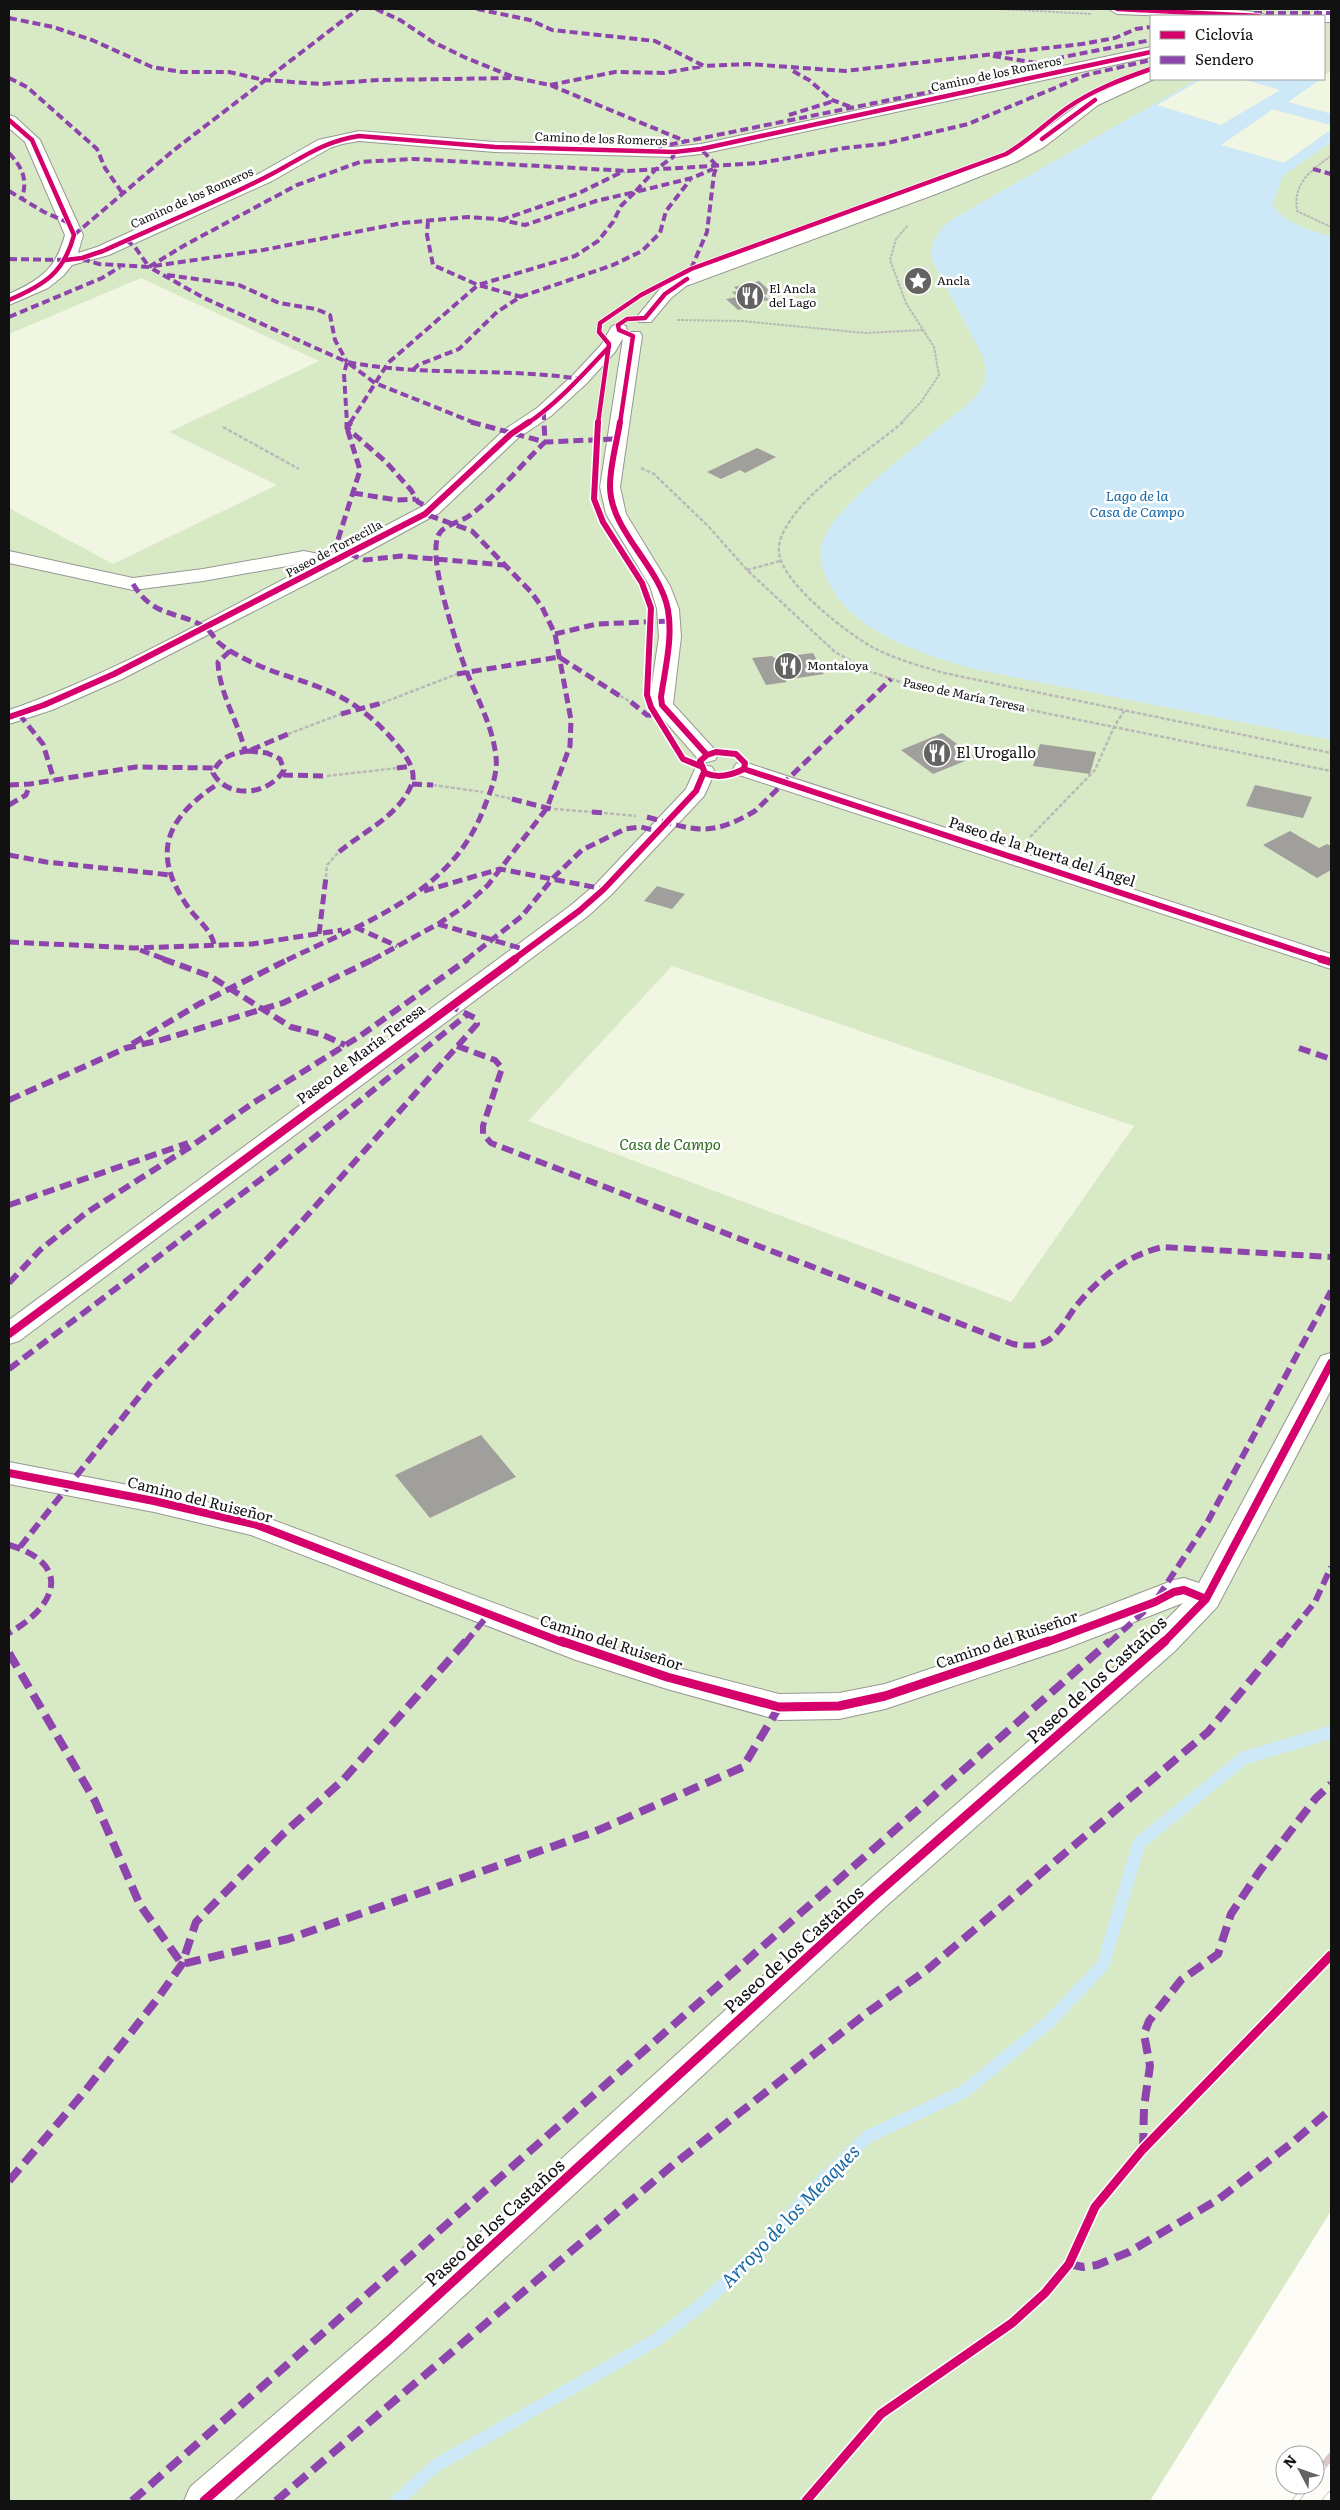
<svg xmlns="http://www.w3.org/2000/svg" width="1340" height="2510" font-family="Literata,serif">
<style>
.forest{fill:#d8eac5;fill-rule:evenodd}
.pitch{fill:#f0f6e1}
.water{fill:#cde8f7}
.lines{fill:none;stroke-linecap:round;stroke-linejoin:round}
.stream{stroke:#cde8f7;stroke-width:13}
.building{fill:#a19f9c}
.minor-casing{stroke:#979795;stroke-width:2}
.path-far1{stroke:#b9b9b8;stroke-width:2;stroke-dasharray:3 1;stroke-linecap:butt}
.path{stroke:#b9b9b8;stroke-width:2.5;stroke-dasharray:4 2;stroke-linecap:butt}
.minor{fill:#fffffe;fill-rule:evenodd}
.rail-casing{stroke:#d9c6c7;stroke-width:7}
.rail{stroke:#fff;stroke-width:5;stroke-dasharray:14;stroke-linecap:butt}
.quiet-far3{stroke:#8e44ad;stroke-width:4;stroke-dasharray:8 4;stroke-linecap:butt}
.quiet-far2{stroke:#8e44ad;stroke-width:5;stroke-dasharray:10 5;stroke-linecap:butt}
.quiet-far1{stroke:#8e44ad;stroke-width:6;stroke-dasharray:12 6;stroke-linecap:butt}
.quiet{stroke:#8e44ad;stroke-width:8;stroke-dasharray:16 8;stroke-linecap:butt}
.cycleway-far3-casing{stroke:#fff;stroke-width:6}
.cycleway-far2-casing{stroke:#fff;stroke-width:9}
.cycleway-far1-casing{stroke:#fff;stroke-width:11}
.cycleway-casing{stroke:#fff;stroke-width:12}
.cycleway-far3{stroke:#d6006c;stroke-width:4.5}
.cycleway-far2{stroke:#d6006c;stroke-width:6}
.cycleway-far1{stroke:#d6006c;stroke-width:8}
.cycleway{stroke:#d6006c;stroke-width:9}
.labels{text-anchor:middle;stroke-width:5;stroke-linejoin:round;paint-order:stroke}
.far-street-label{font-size:12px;fill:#111;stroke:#fff}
.far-poi-label{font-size:12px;fill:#111;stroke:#fff;text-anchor:start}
.far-water-label{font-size:14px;font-style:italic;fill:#1768a6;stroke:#fff}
.poi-label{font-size:15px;fill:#111;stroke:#fff;text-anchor:start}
.street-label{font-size:15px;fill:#111;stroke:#fff}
.park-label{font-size:15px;font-style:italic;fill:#2f6b1f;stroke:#fff}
.near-street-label{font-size:18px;fill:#111;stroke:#fff}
.near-water-label{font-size:19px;font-style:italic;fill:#1768a6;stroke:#fff}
</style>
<rect width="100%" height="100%" fill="#fdfcf7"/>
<!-- forest -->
<path class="forest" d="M9,9H1331V2211L1150,2501H9ZM1151,16H1324V79H1151Z"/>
<!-- pitch -->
<path class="pitch" d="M1331,71V114L1287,102Z
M1202,79H1243L1281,90L1221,125L1156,105Z
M1273,109L1331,125V130L1284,163L1220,145Z
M141,278L319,361L169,432L277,485L113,564L9,508V334Z
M672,966L1134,1126L1011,1302L528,1121Z"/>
<!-- water -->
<path class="water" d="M1198,79H1202L1157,105L1221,125L1280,90L1243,79H1321L1288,102L1331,114V125L1273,109L1221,145L1284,163L1331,130V142L1283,176L1272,205C1287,224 1308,230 1331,236V740L978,670C928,656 853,634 829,583C822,570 818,554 823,540C836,505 917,446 948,420C959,411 976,400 983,386C988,378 985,366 983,357L932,260C930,242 937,231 951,220Z"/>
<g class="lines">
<!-- stream -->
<path class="stream" d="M397,2501L435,2466L656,2340L701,2305L764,2247L806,2196L867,2137L965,2091L1049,2022L1103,1965L1139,1843L1244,1758L1331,1732"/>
</g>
<!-- building -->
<path class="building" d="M759,281L772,293L763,295L769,300L758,302L761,305L738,310L726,299L737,297L732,292L738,291L734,287Z
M757,448L776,457L745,473L740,470L721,479L707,472Z
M813,653L824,674L785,680L787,682L766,685L752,658L772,656L774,658Z
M942,733L975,757L933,774L901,750Z
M1040,744L1096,752L1090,774L1033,766Z
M1255,785L1312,797L1303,818L1246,806Z
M1290,831L1319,848L1327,844L1331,846V870L1317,878L1263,845Z
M657,886L685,894L672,909L644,901Z
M481,1435L516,1477L430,1518L395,1475Z"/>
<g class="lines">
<defs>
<path id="minor" d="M1109,9C1128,8 1260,6 1267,16H1171L1117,14Z
M1320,9H1331V22H1324V16H1319L1317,12Z
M1151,47V57L701,154L674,157L495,152L359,141L342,144L330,148L272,181L109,255L72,265L63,276L48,288L9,305V294C40,280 56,269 65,235L25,142L9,128V115L15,117L40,140L83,235L78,253L97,247L260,173L318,140L359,131L495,142L674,147L701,144Z
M1151,69V79H1154L1098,105L1044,147L1016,162L936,194L686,286L671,298L651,322H639L636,318L659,290L674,278L924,186L1004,154L1032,139L1086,99Z
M619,324L626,326L627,332H640L642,336L620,487L626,514L670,586L679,609L681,637L673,704L715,750L718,755L715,760L707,762L699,760L651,705L650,697L659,637L657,609L650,586L606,514L600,487L623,338L615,352L587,383L551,416L518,438L439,513L336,569L122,679L52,710L9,724V710C114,674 214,615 313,564L304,563L203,581L133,590L9,563V551L133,578L203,569L304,551L328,556L425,505L504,430L537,408L573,375L601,345L612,326Z
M744,762L1331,954V969L736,774L733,769L736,764Z
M704,765L712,767L715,772L704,796L612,894L588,916L19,1341L9,1344V1320L570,906L596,884L686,789L696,767Z
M1331,1353V1390L1217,1607L1175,1651L884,1908L402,2353L233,2501H184L190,2487L376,2327L860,1888L1153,1633L1183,1603L1067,1648L885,1709L839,1719L779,1720L667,1689L576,1660L251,1535L154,1512L9,1484V1462L154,1490L257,1514L598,1642L667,1665L779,1694L839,1693L885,1684L1045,1630L1174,1580L1184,1578L1199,1583L1317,1363L1321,1356Z"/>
</defs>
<!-- minor casing -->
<use href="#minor" class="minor-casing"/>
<!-- path-far1 -->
<path class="path-far1" d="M1000,9L1092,14
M1331,156C1310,171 1293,183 1297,211L1331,227
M677,320L742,321L865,333L923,330
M901,423L921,402L939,375L934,347L906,303L890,260L896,239L908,225"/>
<!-- path -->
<path class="path" d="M903,422C868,452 807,488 785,529C780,538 777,548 780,558C789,588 846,632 872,647C895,659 920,666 944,673L1331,753
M223,427L299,469
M641,468L654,474L709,527L747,570L835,652L869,671L912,686L1331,771
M747,570L780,561
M620,696L631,702
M382,703L457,674
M288,734L341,714
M327,776L397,768
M433,785L483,792
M495,795L512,799
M554,809L592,812
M604,813L636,816
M1030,837L1095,770L1114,727L1124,711
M326,877L327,865L339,852"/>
<!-- minor -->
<use href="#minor" class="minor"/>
<defs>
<path id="rail" d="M1315,2476L1331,2456
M1295,2501L1308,2485
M1325,2501L1331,2494"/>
</defs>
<!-- rail casing -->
<use href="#rail" class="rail-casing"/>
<!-- rail -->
<use href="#rail" class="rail"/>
<!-- quiet-far3 -->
<path class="quiet-far3" d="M376,9L400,20L433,42L464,57L516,78L550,85L685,141
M477,9L530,20L552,30L655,41L704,66L748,64L845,71L1082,44L1115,38L1136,29L1151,27
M1254,13H1331
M9,18L53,27L92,40L152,67L182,72H229L264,80L321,84L379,80L516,78
M993,56L1037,63
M793,71L809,80L832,100L851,107
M9,78L27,87L97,149L105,168L123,194
M550,85L615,72L664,73L704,66
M789,115L834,101
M658,147L939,90L1058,58L1151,40
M9,153C22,167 28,179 22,198
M1313,169L1331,174
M9,191L44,212L69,223
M501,220L577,194L624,171
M428,221L427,235L433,265L478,285L522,297
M74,235L174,150L358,9
M126,240L135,247L149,267
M9,259L66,260
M82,259L99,264L149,267L204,298L347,362L344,374L347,423
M154,266L263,250L402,223L468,217L497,219L525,225L596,201L635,192L655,170L673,157L674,152
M149,267L185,245L297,185L360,162L413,159L628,171L760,163L845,148L883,144L968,124L1086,75L1151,60
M691,269L707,232L714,174L717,166L700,148
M167,275L239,285L279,303L316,309L330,315L335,340L347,362
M9,317L102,278L120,267
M413,370L418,365L459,349L497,312L520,297L613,265L642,251L660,233L666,211L690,180
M544,412V423
M350,423L388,363L478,285L575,256L598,241L613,222L621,206L635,192L692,178L713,169
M475,423L375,383L347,362C424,377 503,367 580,379"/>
<!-- quiet-far2 -->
<path class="quiet-far2" d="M347,422V428L386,462L411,490L418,502L432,509
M471,422L545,442L615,439
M353,493L397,500L416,499
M349,554L365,560L401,556L504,565
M316,558L336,546L360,470L347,428L351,422
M133,584C154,619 179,610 206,628C211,631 214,638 218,642C227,650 237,655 247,660C272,673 300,679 326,690C356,702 382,725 402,751C409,761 417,773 411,786C397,817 364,831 339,852
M555,634L597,624L669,621
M230,651L218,662C219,693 238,721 245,751
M457,674L559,657L620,696
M631,702L647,715L659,716
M19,714L43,744L54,780
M341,714L382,703
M251,750L288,734
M248,751L267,753L280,759L284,770C269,795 228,800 213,773C219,757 233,753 248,751Z
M397,768L412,766
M283,775L327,776
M412,784L433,785
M9,785L30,784L136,767L215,768
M512,799L551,809
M9,805L26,795L30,784
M592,812L604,813
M647,817C695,830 709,838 755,811L891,679
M9,855L46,862L171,875
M424,891L500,869L604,889
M438,924L527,950
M355,927L397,946
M319,934L326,877
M9,942L135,948L252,944L342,930
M214,944C211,929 196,919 188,907C149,851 168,817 219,783
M140,950L167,960
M287,960C363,923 452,894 484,808C490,792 498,775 496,757C493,728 479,702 468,675C460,655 454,635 448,614C443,596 431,554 438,536C442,525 461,522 469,516C497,495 520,466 545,442L544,422
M372,960L438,924L465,906L488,885L547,808L570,746L571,720L555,634L542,607L531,592L472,531L425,514
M466,960L522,916L553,878L582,850L625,829L641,827L656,831"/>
<!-- quiet-far1 -->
<path class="quiet-far1" d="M163,959L210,976L291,1027L323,1035L345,1045
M132,1044L199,1004L289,959
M457,1046L495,1060L502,1068L483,1126V1134L491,1143L1013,1344C1025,1346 1036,1347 1047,1341C1060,1333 1067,1318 1076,1306C1099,1278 1127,1255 1163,1247L1331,1257
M1299,1048L1331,1059
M9,1100L126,1048L161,1040L283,1003L374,959
M9,1205L188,1143
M9,1283L40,1250L86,1213L193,1145L253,1103L360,1036L468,959
M9,1369L276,1168L468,1014
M9,1545C73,1564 57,1606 9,1633
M20,1547L154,1378L288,1237L477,1024L475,1018L449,1005
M1158,1597L1208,1521L1331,1291
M465,1643L488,1615
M1109,1643L1148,1608
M1282,1643L1315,1602L1331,1567"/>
<!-- quiet -->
<path class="quiet" d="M9,1653L95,1801L140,1905L182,1964L288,1939L594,1832L743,1767L779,1707
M1143,2149L1144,2107L1150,2066L1144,2034L1149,2021L1181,1980L1218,1954L1231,1914L1259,1872L1316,1798L1331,1784
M9,2181L86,2090L158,1998L182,1964L196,1922L283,1834L343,1780L466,1641
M1069,2264L1083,2267L1097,2265L1129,2252L1219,2199L1293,2142L1331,2109
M132,2501L1110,1641
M276,2501L673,2165L868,2012L928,1969L1208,1732L1283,1641"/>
<defs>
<path id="cycleway-far3" d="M1117,9L1259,16
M9,120L32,140L74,235C64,273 44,285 9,300
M1042,139L1095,100
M66,260L82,258L103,251C157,226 213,204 266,177C300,160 320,142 359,136L495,147L674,152L701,149L1151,52
M528,423C559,402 583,374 609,347
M598,423L609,344L599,332L600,323L641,295L691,269L1006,154C1029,141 1046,123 1067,108C1093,90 1122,79 1151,69
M620,423L633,336L619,330L618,325L627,319L645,318L665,294L687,279"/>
<path id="cycleway-far2" d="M598,422L594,499L603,522L642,583L651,608L647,695L651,707L683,759L700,766
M620,422C617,442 610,465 610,486C610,531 660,566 668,610C673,638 665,669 661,697L662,705L707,755
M9,717L44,705L114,674L425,514L511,434L529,422
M716,752L736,754L745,763L744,769C732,775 718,779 705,773L700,761L707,755Z
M744,769L1325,960
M513,960L579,911L604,889L696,791L704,772"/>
<path id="cycleway-far1" d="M1321,959L1331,962
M9,1334L515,959
M9,1473L154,1501L257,1525L564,1643
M1045,1643L1155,1602L1174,1592L1184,1590L1206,1599
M1163,1643L1206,1599L1331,1363"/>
<path id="cycleway" d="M561,1641L667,1677L779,1707L839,1706L885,1696L1049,1641
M204,2501L389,2340L872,1898L1165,1641
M806,2501L881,2414L1012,2323L1045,2293L1069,2264L1095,2207L1143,2149L1331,1955"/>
</defs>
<!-- cycleway-far3 casing -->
<use href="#cycleway-far3" class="cycleway-far3-casing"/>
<!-- cycleway-far2 casing -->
<use href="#cycleway-far2" class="cycleway-far2-casing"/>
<!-- cycleway-far1 casing -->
<use href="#cycleway-far1" class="cycleway-far1-casing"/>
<!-- cycleway casing -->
<use href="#cycleway" class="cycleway-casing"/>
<!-- cycleway-far3 -->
<use href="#cycleway-far3" class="cycleway-far3"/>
<!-- cycleway-far2 -->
<use href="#cycleway-far2" class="cycleway-far2"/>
<!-- cycleway-far1 -->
<use href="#cycleway-far1" class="cycleway-far1"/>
<!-- cycleway -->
<use href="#cycleway" class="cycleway"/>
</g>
<!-- icons -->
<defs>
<symbol id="sight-disc" viewBox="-11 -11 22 22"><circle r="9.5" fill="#646362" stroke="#fff"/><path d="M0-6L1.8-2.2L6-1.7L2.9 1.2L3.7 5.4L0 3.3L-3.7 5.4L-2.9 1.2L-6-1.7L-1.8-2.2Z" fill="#fff"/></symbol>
<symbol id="restaurant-disc" viewBox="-11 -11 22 22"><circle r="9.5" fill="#646362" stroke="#fff"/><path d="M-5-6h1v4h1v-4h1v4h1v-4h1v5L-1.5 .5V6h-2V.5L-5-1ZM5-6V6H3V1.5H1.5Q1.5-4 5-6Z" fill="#fff"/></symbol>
</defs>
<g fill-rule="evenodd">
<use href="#sight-disc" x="902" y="265" width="32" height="32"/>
<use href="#restaurant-disc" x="734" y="280" width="32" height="32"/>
<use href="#restaurant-disc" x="772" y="650" width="32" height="32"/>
<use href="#restaurant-disc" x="921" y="737" width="32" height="32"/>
</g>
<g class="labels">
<!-- far-street labels -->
<g class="far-street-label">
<text transform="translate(996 74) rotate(-12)" y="4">Camino de los Romeros</text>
<text transform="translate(601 139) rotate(2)" y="4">Camino de los Romeros</text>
<text transform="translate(192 198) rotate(-24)" y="4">Camino de los Romeros</text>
<text transform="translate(334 549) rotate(-28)" y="4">Paseo de Torrecilla</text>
<text transform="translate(964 695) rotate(12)" y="4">Paseo de María Teresa</text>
</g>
<!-- far-poi labels -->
<g class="far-poi-label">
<text x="937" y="285">Ancla</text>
<text x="769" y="293">El Ancla<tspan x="769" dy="14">del Lago</tspan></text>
<text x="807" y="670">Montaloya</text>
</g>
<!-- far-water labels -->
<g class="far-water-label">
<text x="1137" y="501">Lago de la<tspan x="1137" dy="16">Casa de Campo</tspan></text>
</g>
<!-- poi labels -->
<g class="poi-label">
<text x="956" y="758">El Urogallo</text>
</g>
<!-- street labels -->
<g class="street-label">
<text transform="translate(1042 852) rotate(18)" y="5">Paseo de la Puerta del Ángel</text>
<text transform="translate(361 1054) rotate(-37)" y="5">Paseo de María Teresa</text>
<text transform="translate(200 1500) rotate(14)" y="5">Camino del Ruiseñor</text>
<text transform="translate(1007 1640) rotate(-19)" y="5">Camino del Ruiseñor</text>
<text transform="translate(611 1643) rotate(18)" y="5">Camino del Ruiseñor</text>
</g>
<!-- park labels -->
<g class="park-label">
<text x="670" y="1150">Casa de Campo</text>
</g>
<!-- near-street labels -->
<g class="near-street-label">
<text transform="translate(1097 1680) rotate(-42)" y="6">Paseo de los Castaños</text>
<text transform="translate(794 1950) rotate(-42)" y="6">Paseo de los Castaños</text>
<text transform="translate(495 2223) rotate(-42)" y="6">Paseo de los Castaños</text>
</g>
<!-- near-water labels -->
<g class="near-water-label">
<text transform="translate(790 2216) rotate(-46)" y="7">Arroyo de los Meaques</text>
</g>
</g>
<!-- border -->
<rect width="1340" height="2510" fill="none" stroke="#111111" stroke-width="20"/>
<!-- legend -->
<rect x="1150" y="15" width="175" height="65" fill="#ffffff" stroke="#a0a0a0"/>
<rect x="1160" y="31" width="25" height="8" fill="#d6006c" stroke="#a0a0a0"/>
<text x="1195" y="40" font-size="15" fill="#111111">Ciclovía</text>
<rect x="1160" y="56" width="25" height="8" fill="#8e44ad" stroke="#a0a0a0"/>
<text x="1195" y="65" font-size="15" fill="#111111">Sendero</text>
<!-- north arrow -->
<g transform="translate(1300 2470) rotate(311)"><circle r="24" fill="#ffffff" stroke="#a0a0a0"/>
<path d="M0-4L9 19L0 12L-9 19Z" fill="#646362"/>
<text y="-8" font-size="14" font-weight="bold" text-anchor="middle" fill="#111111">N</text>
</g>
</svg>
